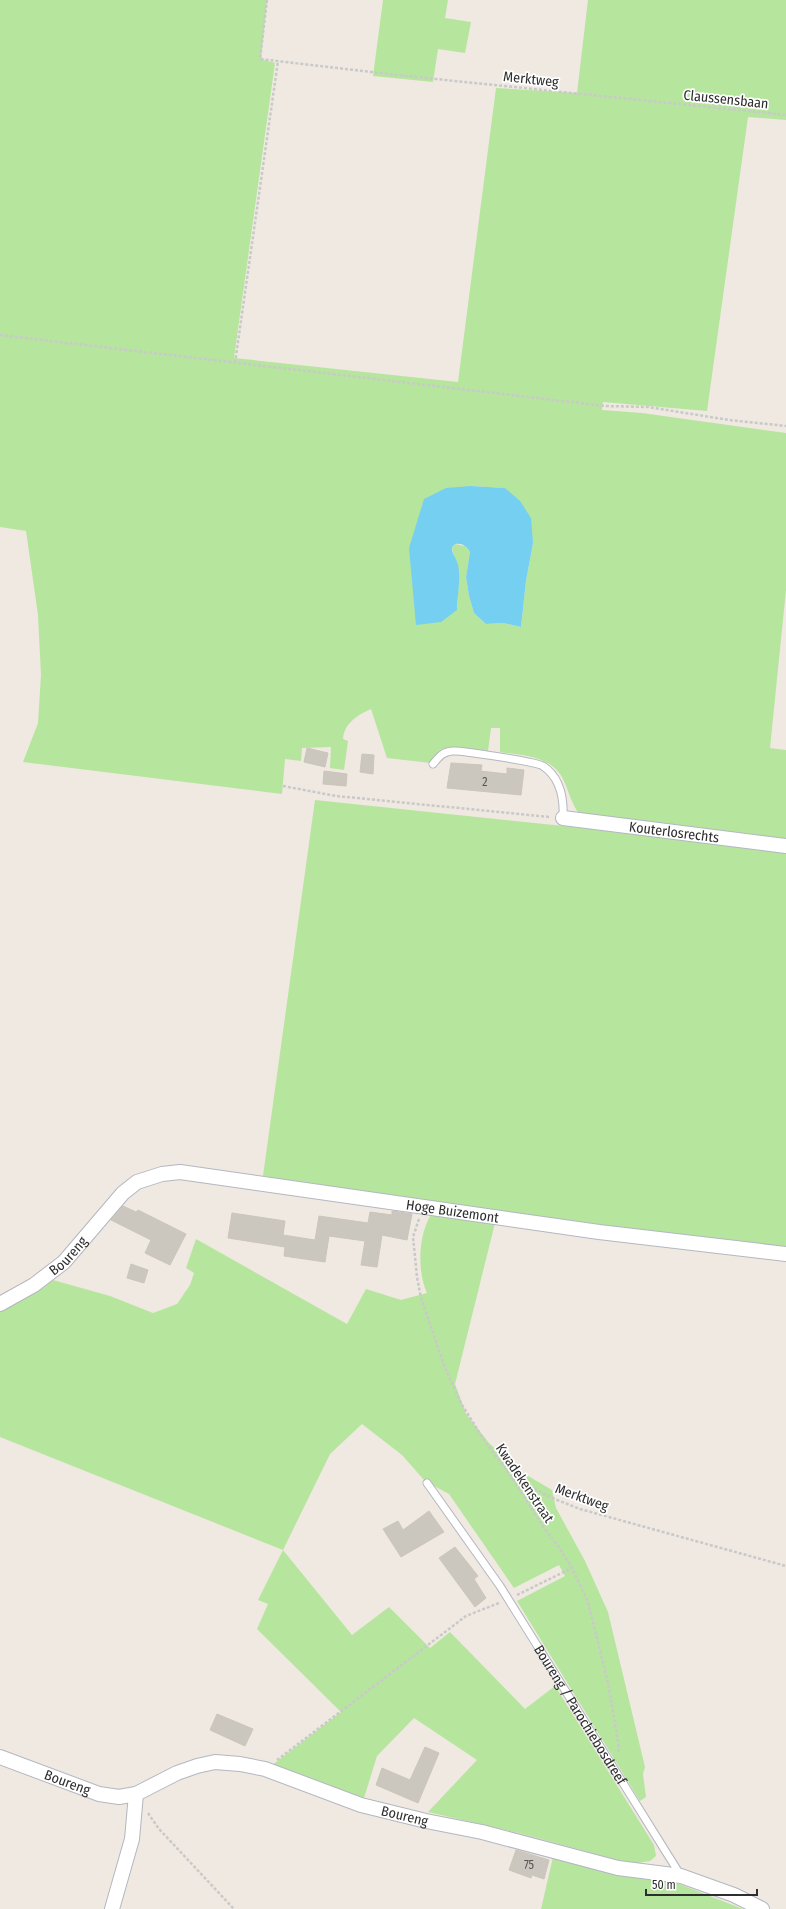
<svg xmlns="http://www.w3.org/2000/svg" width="786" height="1909" font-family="'Fira Sans Condensed',sans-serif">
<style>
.green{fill:#b6e59e;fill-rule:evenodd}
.water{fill:#75cff0}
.building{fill:#cbc7bf;stroke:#cbc5ba}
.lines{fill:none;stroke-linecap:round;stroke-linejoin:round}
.lane-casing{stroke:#b4b7c1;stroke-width:9}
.street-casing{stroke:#b4b7c1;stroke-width:16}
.path{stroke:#c9c9c9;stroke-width:2.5;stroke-dasharray:3 2;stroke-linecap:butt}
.lane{stroke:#fff;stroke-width:7}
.street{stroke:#fff;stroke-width:14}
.labels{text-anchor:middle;stroke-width:3.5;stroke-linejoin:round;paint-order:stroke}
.number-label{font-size:12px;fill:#555452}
.street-label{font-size:14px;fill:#2e2e2e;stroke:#fff}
</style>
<rect width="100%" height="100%" fill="#efe9e1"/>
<!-- green -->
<path class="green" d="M0,0H267L261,59L275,63L234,358L458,382L496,88L577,93L588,0H786V120L748,117L707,411L603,402L602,410L642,413L786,433V590L770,748L786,750V840L581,816C571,805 569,790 562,777C550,756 522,755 500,752V728H491L488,751C476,750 450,744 440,750C436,752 433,759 431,763L387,758L371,709C357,715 344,724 343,739L348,741L344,770L330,768L331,747L302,748L301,761L285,759L282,794L23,762L38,723L41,675L38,615L26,531L0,527ZM471,486L505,488L533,543L526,581L521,627L503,623L486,624L474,613L469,596L466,577L470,552L465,546L455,544L452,547L459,579L457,610L409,548Z
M383,0H448L445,18L471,22L465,53L438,49L433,82L373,76Z
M315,800L592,829L786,852V1248C611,1229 436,1207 263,1176Z
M432,1213L495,1223L455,1384L466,1414L489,1443L518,1470L552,1490L556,1508L585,1561L608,1612L645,1767L643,1774L646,1797L640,1801L517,1601L565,1576L559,1565L514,1588L449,1494L425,1481L402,1455L362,1424L330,1454L283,1550L352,1635L389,1607L430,1648L450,1632L525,1709L555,1686L654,1845L656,1856L650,1861L632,1864L519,1833L428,1812L477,1760L414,1718L377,1756L364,1798L271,1766L341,1712L257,1629L268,1604L258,1600L283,1550L0,1437V1311L43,1288L53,1280L110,1296L153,1313L177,1304L190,1285L194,1273L186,1268L196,1239L347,1324L366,1289L401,1300L427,1293C417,1271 418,1234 432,1213Z
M553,1857L618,1875L674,1882L743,1909H541Z"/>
<!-- water -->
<path class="water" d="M471,486L505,488L520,501L531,518L533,543L526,581L521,627L503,623L486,624L474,613L469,596L466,577L470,552C466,546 463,543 455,544L452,547C452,554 455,556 457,562C462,573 457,598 457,610L441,622L416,625L409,548L424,499L446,488Z"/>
<!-- building -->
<path class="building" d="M307,748L328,753L325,767L304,762Z
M362,754L374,755L373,774L360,772Z
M451,763L482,765L481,771L507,774V768L524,770L521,795L447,788Z
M324,771L347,774L346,786L323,784Z
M123,1206L136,1212L138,1210L186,1234L170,1265L145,1253L151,1240L111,1220Z
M392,1211L412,1214L407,1240L382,1235L377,1267L361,1265L365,1241L329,1236L325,1262L284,1256L285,1247L228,1238L232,1213L285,1221L283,1235L315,1240L319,1216L368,1223L370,1212L392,1215Z
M131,1264L148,1270L144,1283L127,1278Z
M429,1511L444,1532L401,1557L383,1529L398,1521L403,1530Z
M455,1547L478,1576L474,1579L486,1598L475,1607L439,1558Z
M217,1714L253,1729L245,1746L210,1730Z
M425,1747L439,1753L418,1803L376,1785L382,1768L410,1780Z
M516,1850L549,1860L544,1879L532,1875L531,1878L509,1870Z"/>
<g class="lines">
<defs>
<g id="lane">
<path d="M433,764C439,757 442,752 452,751C460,750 537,762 543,766C561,778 564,799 563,818"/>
<path id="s1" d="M427,1483L500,1586L681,1876"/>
</g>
<g id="street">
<path id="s2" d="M563,818L786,846"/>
<path id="s3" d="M0,1304L34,1285L64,1262L123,1193L137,1182L162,1174L180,1172L599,1232L786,1254"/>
<path id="s4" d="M0,1757L99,1794L119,1797L136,1794L177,1773L197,1766L215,1762L240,1764L265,1769L361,1805L426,1821L482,1832L618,1868L681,1876L734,1895L762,1909"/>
<path d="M112,1909L132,1839L136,1794"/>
</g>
</defs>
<!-- lane casing -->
<use href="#lane" class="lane-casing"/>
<!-- street casing -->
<use href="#street" class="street-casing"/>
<!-- path -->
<path class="path" d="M267,0L260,59L397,75L786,115
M0,335L605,406L648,407L729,420L786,426
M235,363L278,61
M283,786L336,796L550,817
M419,1219L413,1237L417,1277L421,1298L445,1368L462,1405L486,1443L511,1476L546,1531L558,1546L572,1568L588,1602L608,1683L619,1747L618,1754
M512,1477L552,1498L580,1509L786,1566
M517,1595L572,1568
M277,1760L466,1616L499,1603
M148,1813L159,1829L234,1909"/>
<!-- lane -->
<use href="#lane" class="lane"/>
<!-- street -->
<use href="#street" class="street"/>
</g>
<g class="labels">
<!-- number labels -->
<g class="number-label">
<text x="485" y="786">2</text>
<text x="529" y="1869">75</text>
</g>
<!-- street labels -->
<g class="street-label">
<text transform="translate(531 79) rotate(6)" y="5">Merktweg</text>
<text transform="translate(726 99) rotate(6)" y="5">Claussensbaan</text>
<text dy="5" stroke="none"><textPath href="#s2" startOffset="112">Kouterlosrechts</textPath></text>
<text dy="5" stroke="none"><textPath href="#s3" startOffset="505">Hoge Buizemont</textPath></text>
<text dy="5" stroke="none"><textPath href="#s3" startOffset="84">Boureng</textPath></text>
<text transform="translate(525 1483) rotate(56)" y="5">Kwadekenstraat</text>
<text transform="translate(582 1497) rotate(20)" y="5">Merktweg</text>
<text dy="5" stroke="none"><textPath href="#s1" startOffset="278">Boureng / Parochiebosdreef</textPath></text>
<text dy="5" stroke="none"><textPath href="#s4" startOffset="72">Boureng</textPath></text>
<text dy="5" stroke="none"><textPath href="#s4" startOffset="427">Boureng</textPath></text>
</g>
</g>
<!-- scale -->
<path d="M646 1889v6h111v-6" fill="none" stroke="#2e2e2e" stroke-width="2"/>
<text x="652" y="1889" font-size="12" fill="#2e2e2e" stroke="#ffffff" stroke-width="3" paint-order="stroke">50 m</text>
</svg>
